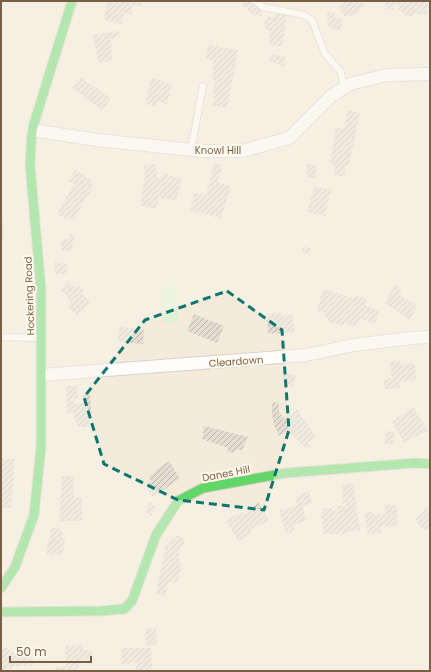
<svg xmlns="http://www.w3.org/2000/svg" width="431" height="672" font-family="Poppins,sans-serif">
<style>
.residential{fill:#f4ebda}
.park{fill:#e1f1d3}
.building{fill:url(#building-hatch)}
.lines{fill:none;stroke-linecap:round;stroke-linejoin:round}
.lane-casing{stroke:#d7d1c8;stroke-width:8}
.street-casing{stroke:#d7d1c8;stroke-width:14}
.fast-casing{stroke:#d6d0c5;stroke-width:11}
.lane{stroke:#fefdfc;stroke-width:6}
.street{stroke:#fefdfc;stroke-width:12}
.fast{stroke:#63d668;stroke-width:9}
.marked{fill:none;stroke:#0f766e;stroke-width:3;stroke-dasharray:8 5;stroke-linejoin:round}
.labels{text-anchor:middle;stroke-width:4;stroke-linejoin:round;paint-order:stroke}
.street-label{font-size:10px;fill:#7a5f46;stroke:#fffaed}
</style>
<defs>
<pattern id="building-hatch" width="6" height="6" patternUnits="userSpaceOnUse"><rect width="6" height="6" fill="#e5ddd1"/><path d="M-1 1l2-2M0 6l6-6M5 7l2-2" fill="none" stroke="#bfb6ab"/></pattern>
</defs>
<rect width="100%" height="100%" fill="#f8f4ea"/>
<!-- residential -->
<path class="residential" d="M1,1H430V671H1Z"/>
<!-- park -->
<path class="park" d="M178,285L179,322L163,323L161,286Z"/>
<!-- building -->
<path class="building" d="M107,1H141L140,6L132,5V15L124,13L122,24L104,20Z
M244,1H254L262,8L261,16L252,14L242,5Z
M348,1H360L364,7L359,10L360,12L351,16L350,15L345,17L339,6Z
M386,1H422L428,3L426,15L414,13L412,16L404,15V12L399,11V5H394L393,10L384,9Z
M327,12L335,13V17L343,20L341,31L328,27Z
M276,13L287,15L282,47L269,45L270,31H265L266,27H264L265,19L267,20V17H274Z
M119,31L121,36L110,39L113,61L98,63L93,35Z
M208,45L238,50L227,108L212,105L215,94L213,93L215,80L212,79L214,61L206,59Z
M271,54L286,57L284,66L269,62Z
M80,77L111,98L102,110L72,88Z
M151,78L172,84L167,104L157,101L155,106L145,104Z
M347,110L360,113L349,165H346L344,177L334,175L335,166L330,163L336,128L344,129Z
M214,163L222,165L218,182L231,186L221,218L190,211L194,193L206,194Z
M307,163L317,166L315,178L306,177Z
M155,164L157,177L160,178L163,173L182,179L176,200L159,198L156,209L140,205L145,176L144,165Z
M75,170L92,180V189L74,219H66L57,214L74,184L68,181Z
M314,187L331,190L325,216L307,212Z
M1,221H3L4,239L1,242Z
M70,234L75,235L71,252L60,250L62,240L69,239Z
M303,247L311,248L310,255L303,253Z
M55,262L68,264L66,275L54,273Z
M67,281L74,287L78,285L84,290L82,293L90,302L77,315L68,307L71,302L61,290Z
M395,284L401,289L399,295L418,306L409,320L385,303Z
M323,289L354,298L356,296L367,298L366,306L379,311L375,324L361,319L356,326L347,324L345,322L344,326L328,322V319L325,317V313L317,311Z
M281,313V315H293L295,332L268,334L267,314Z
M194,314L224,326L217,343L187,331Z
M120,326L144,330L143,344L118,342Z
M400,360L401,365L414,363L417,380L400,382V388L385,389L384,379L392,378L390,362Z
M284,373L296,375L293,386L284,383Z
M66,386H77L78,399H73L74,404L83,403V394H90L91,412L89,413L90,427H78L76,420L74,421V413H67Z
M279,402V412L284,419L297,409L316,436L308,443L312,446L305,448L288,431L279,436L274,425L272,415V403Z
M413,407L428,431L404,442L392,422Z
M204,426L248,437L242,450H236L234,453L228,452V448L202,439Z
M385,431L394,432V444H385Z
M2,459H15L11,508H1Z
M169,461L180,479L152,497L146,485L151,482L149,476Z
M62,476H74V497H82V521H59Z
M353,483L360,530L348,531L347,533L338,534H324L321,512H323V509L332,508V511L337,510L336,506H344L345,508L347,507L346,503L343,504L342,485Z
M309,491L312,503L302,506L306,521L293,525L295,530L286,534L279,511L297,506L295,497Z
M150,502L156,507L151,516L146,512Z
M259,503L269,521L251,529L252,534L238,541L226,520L242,512L244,514L252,510V506Z
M384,505H396L398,526L381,527V533L368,535L364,512H373L374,515L385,513Z
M430,505V528L426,530L425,529H422L414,517L424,512L423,510Z
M51,527L62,529L63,538L65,539L63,555L47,554V542L50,539Z
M176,535L181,537L185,541L183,546H180L179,561L182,564L177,583L168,582L165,597L156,593L166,544L169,546L171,538L175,540Z
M156,628L157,645H146L145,629Z
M83,645V650H92V658L79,661V671H51V669L66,666L65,646Z
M8,647L11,653L29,651L33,665L12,667V669L7,668V671H1V649Z
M121,648H151L152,671H136V663L121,664Z"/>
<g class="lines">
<defs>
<path id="lane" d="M255,1L263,7L304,15L312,20L325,54L341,72L344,88
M191,150L203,86
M1,337L40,338"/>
<path id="street" d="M32,130L97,140L202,151H242L289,138L331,96L350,84L387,75L430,74
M42,375L306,355L354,345L411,338L430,337"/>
<path id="fast" d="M1,588L15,567L34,515L41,447V289L30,165L32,130L72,1
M1,612L101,611L124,609L132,601L156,535L178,501L203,488L286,473L415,463L430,464"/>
</defs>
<!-- lane casing -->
<use href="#lane" class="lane-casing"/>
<!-- street casing -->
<use href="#street" class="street-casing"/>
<!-- fast casing -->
<use href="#fast" class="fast-casing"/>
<!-- lane -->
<use href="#lane" class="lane"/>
<!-- street -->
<use href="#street" class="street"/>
<!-- fast -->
<use href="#fast" class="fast"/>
</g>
<!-- marked area -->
<path d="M0 0H431V672H0ZM227,291L282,330L289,430L264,510L178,500L104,464L84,397L145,320Z" fill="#f8f4ea" fill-opacity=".55" fill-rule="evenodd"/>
<path class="marked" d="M227,291L282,330L289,430L264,510L178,500L104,464L84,397L145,320Z"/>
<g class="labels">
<!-- street labels -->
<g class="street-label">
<text x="218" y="154">Knowl Hill</text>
<text transform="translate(29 296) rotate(-92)" y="4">Hockering Road</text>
<text transform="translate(236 361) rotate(-4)" y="4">Cleardown</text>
<text transform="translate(226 473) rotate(-11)" y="4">Danes Hill</text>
</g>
</g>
<!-- border -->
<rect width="431" height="672" fill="none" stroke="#7a5f46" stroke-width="4"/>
<!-- scale -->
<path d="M10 656v6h81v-6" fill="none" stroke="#7a5f46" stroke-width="2"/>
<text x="16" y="656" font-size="12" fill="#7a5f46" stroke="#fffaed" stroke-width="3" paint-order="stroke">50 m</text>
</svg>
